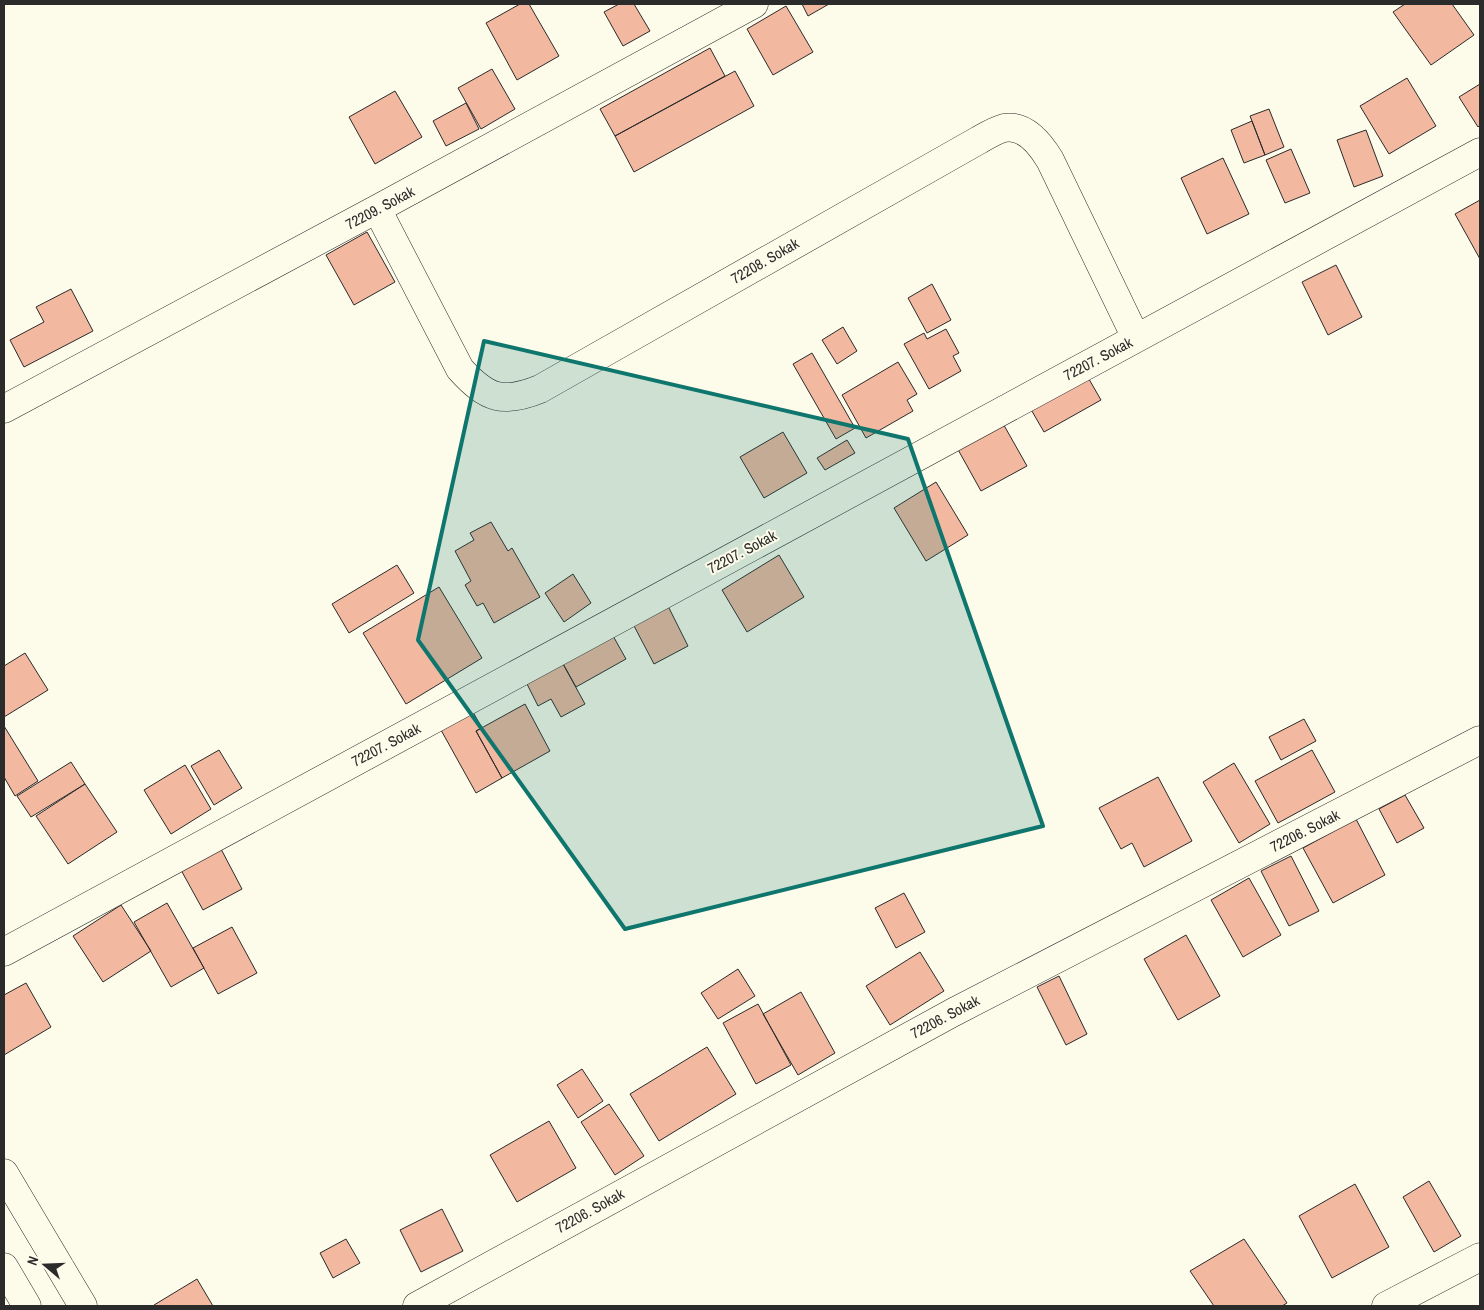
<svg xmlns="http://www.w3.org/2000/svg" width="1484" height="1310" font-family="'Archivo Narrow',sans-serif">
<style>
.building{fill:#f2b8a0;stroke:#2b2b2b}
.lines{fill:none;stroke-linecap:round;stroke-linejoin:round}
.minor-casing{stroke:#2b2b2b;stroke-width:29}
.minor{stroke:#fdfbea;stroke-width:28}
.marked{fill:#0f766e;fill-opacity:0.2;stroke:#0f766e;stroke-width:4;stroke-linejoin:round}
.labels{text-anchor:middle;stroke-width:4;stroke-linejoin:round;paint-order:stroke}
.street-label{font-size:15px;fill:#2b2b2b;stroke:#fdfbea}
</style>
<rect width="100%" height="100%" fill="#fdfbea"/>
<!-- building -->
<path class="building" d="M520,4H529L559,56L517,80L486,23Z
M619,4H634L650,31L623,46L604,12Z
M802,4H829L808,16Z
M1405,4H1452L1474,35L1431,65L1393,12Z
M786,6L813,52L773,75L747,29Z
M710,48L725,76L615,136L600,109Z
M492,69L515,109L481,129L458,88Z
M735,71L754,106L634,172L615,136Z
M1407,78L1436,126L1389,154L1360,106Z
M1480,84V125L1478,127L1459,97Z
M395,91L422,137L375,164L349,117Z
M466,103L479,129L446,146L433,121Z
M1269,109L1284,147L1265,155L1250,116Z
M1252,121L1265,155L1244,163L1231,130Z
M1366,130L1383,176L1354,187L1337,140Z
M1291,149L1310,193L1285,203L1266,160Z
M1223,158L1249,214L1207,234L1181,178Z
M1480,200V259L1455,214Z
M367,232L395,282L354,305L326,255Z
M1336,265L1362,317L1328,335L1302,282Z
M932,284L951,320L927,333L908,298Z
M71,289L93,331L24,367L10,340L44,322L36,307Z
M843,327L857,351L837,364L822,340Z
M946,329L959,353L953,356L961,371L929,389L904,344L924,333L927,339Z
M812,353L855,428L836,439L793,364Z
M898,362L917,394L907,400L913,411L866,438L842,395Z
M1086,374L1101,400L1044,432L1029,406Z
M1001,420L1027,466L981,491L956,446Z
M783,432L807,473L764,498L740,457Z
M847,440L855,453L825,470L817,458Z
M936,482L968,535L926,561L894,508Z
M491,522L508,551L512,548L540,597L494,623L483,603L477,606L465,585L471,581L455,551L474,540L470,533Z
M779,555L804,597L747,632L722,590Z
M397,565L414,593L349,633L332,604Z
M573,574L591,603L564,622L545,593Z
M439,587L482,658L406,704L363,633Z
M668,606L688,646L654,664L633,624Z
M612,634L626,659L576,687L562,662Z
M25,653L48,690L4,717V666Z
M562,662L585,704L561,717L551,699L538,706L526,682Z
M525,704L550,751L502,778L476,731Z
M473,712L482,728L476,731L502,778L476,793L441,730Z
M1304,719L1316,741L1281,760L1269,737Z
M4,726L38,781L15,796L4,777Z
M219,750L242,788L214,805L191,766Z
M1312,750L1335,792L1278,823L1255,781Z
M71,762L85,784L31,817L17,796Z
M1234,763L1270,824L1239,843L1203,782Z
M185,765L211,809L171,834L144,790Z
M1158,777L1192,841L1144,867L1132,843L1121,849L1099,808Z
M85,784L117,832L68,864L36,816Z
M1405,795L1424,828L1397,843L1379,809Z
M1356,819L1385,875L1333,903L1303,848Z
M221,849L242,889L203,910L181,870Z
M1291,856L1319,911L1289,926L1261,871Z
M1249,878L1281,935L1243,957L1211,900Z
M904,893L925,932L896,948L875,908Z
M167,903L204,968L171,987L134,922Z
M121,905L151,951L103,982L73,936Z
M232,927L257,973L218,994L193,948Z
M1186,935L1220,996L1178,1020L1144,959Z
M920,952L944,991L890,1025L866,986Z
M738,969L755,996L718,1019L701,993Z
M1059,976L1087,1034L1066,1045L1037,987Z
M26,983L51,1027L4,1055V995Z
M801,992L835,1053L798,1075L763,1014Z
M758,1004L791,1065L756,1084L723,1023Z
M707,1047L736,1094L659,1141L630,1094Z
M582,1069L603,1101L578,1118L557,1085Z
M609,1104L644,1156L615,1175L581,1122Z
M549,1121L576,1168L517,1202L490,1155Z
M1429,1181L1461,1236L1434,1252L1403,1197Z
M1355,1184L1389,1247L1332,1278L1299,1216Z
M442,1209L463,1251L421,1272L400,1230Z
M346,1239L360,1263L333,1278L320,1253Z
M1244,1239L1287,1303L1282,1306H1214L1190,1271Z
M197,1279L213,1306H154V1305Z"/>
<g class="lines">
<defs>
<path id="minor" d="M377,209L460,369C487,399 503,404 540,389L979,140C986,136 996,130 1004,128C1025,124 1041,145 1050,160L1136,338
M4,409L377,209L754,4
M4,952L1480,152
M4,1173L83,1306
M4,1267L27,1306
M417,1306L952,1013L1480,740
M1386,1306L1480,1257"/>
</defs>
<!-- minor casing -->
<use href="#minor" class="minor-casing"/>
<!-- minor -->
<use href="#minor" class="minor"/>
</g>
<!-- marked area -->
<path class="marked" d="M484,341L908,439L1043,826L625,929L418,640Z"/>
<g class="labels">
<!-- street labels -->
<g class="street-label">
<text transform="translate(380 208) rotate(-28)" y="5">72209. Sokak</text>
<text transform="translate(765 261) rotate(-30)" y="5">72208. Sokak</text>
<text transform="translate(1098 359) rotate(-28)" y="5">72207. Sokak</text>
<text transform="translate(742 552) rotate(-28)" y="5">72207. Sokak</text>
<text transform="translate(386 745) rotate(-28)" y="5">72207. Sokak</text>
<text transform="translate(1305 831) rotate(-27)" y="5">72206. Sokak</text>
<text transform="translate(945 1017) rotate(-28)" y="5">72206. Sokak</text>
<text transform="translate(590 1211) rotate(-29)" y="5">72206. Sokak</text>
</g>
</g>
<!-- border -->
<rect width="1484" height="1310" fill="none" stroke="#2b2b2b" stroke-width="10"/>
<!-- north arrow -->
<g transform="translate(45 1265) rotate(289)" stroke="#fdfbea" stroke-width="4" paint-order="stroke">
<path d="M0-4L9 19L0 12L-9 19Z" fill="#2b2b2b"/>
<text y="-8" font-size="14" font-weight="bold" text-anchor="middle" fill="#2b2b2b">N</text>
</g>
</svg>
